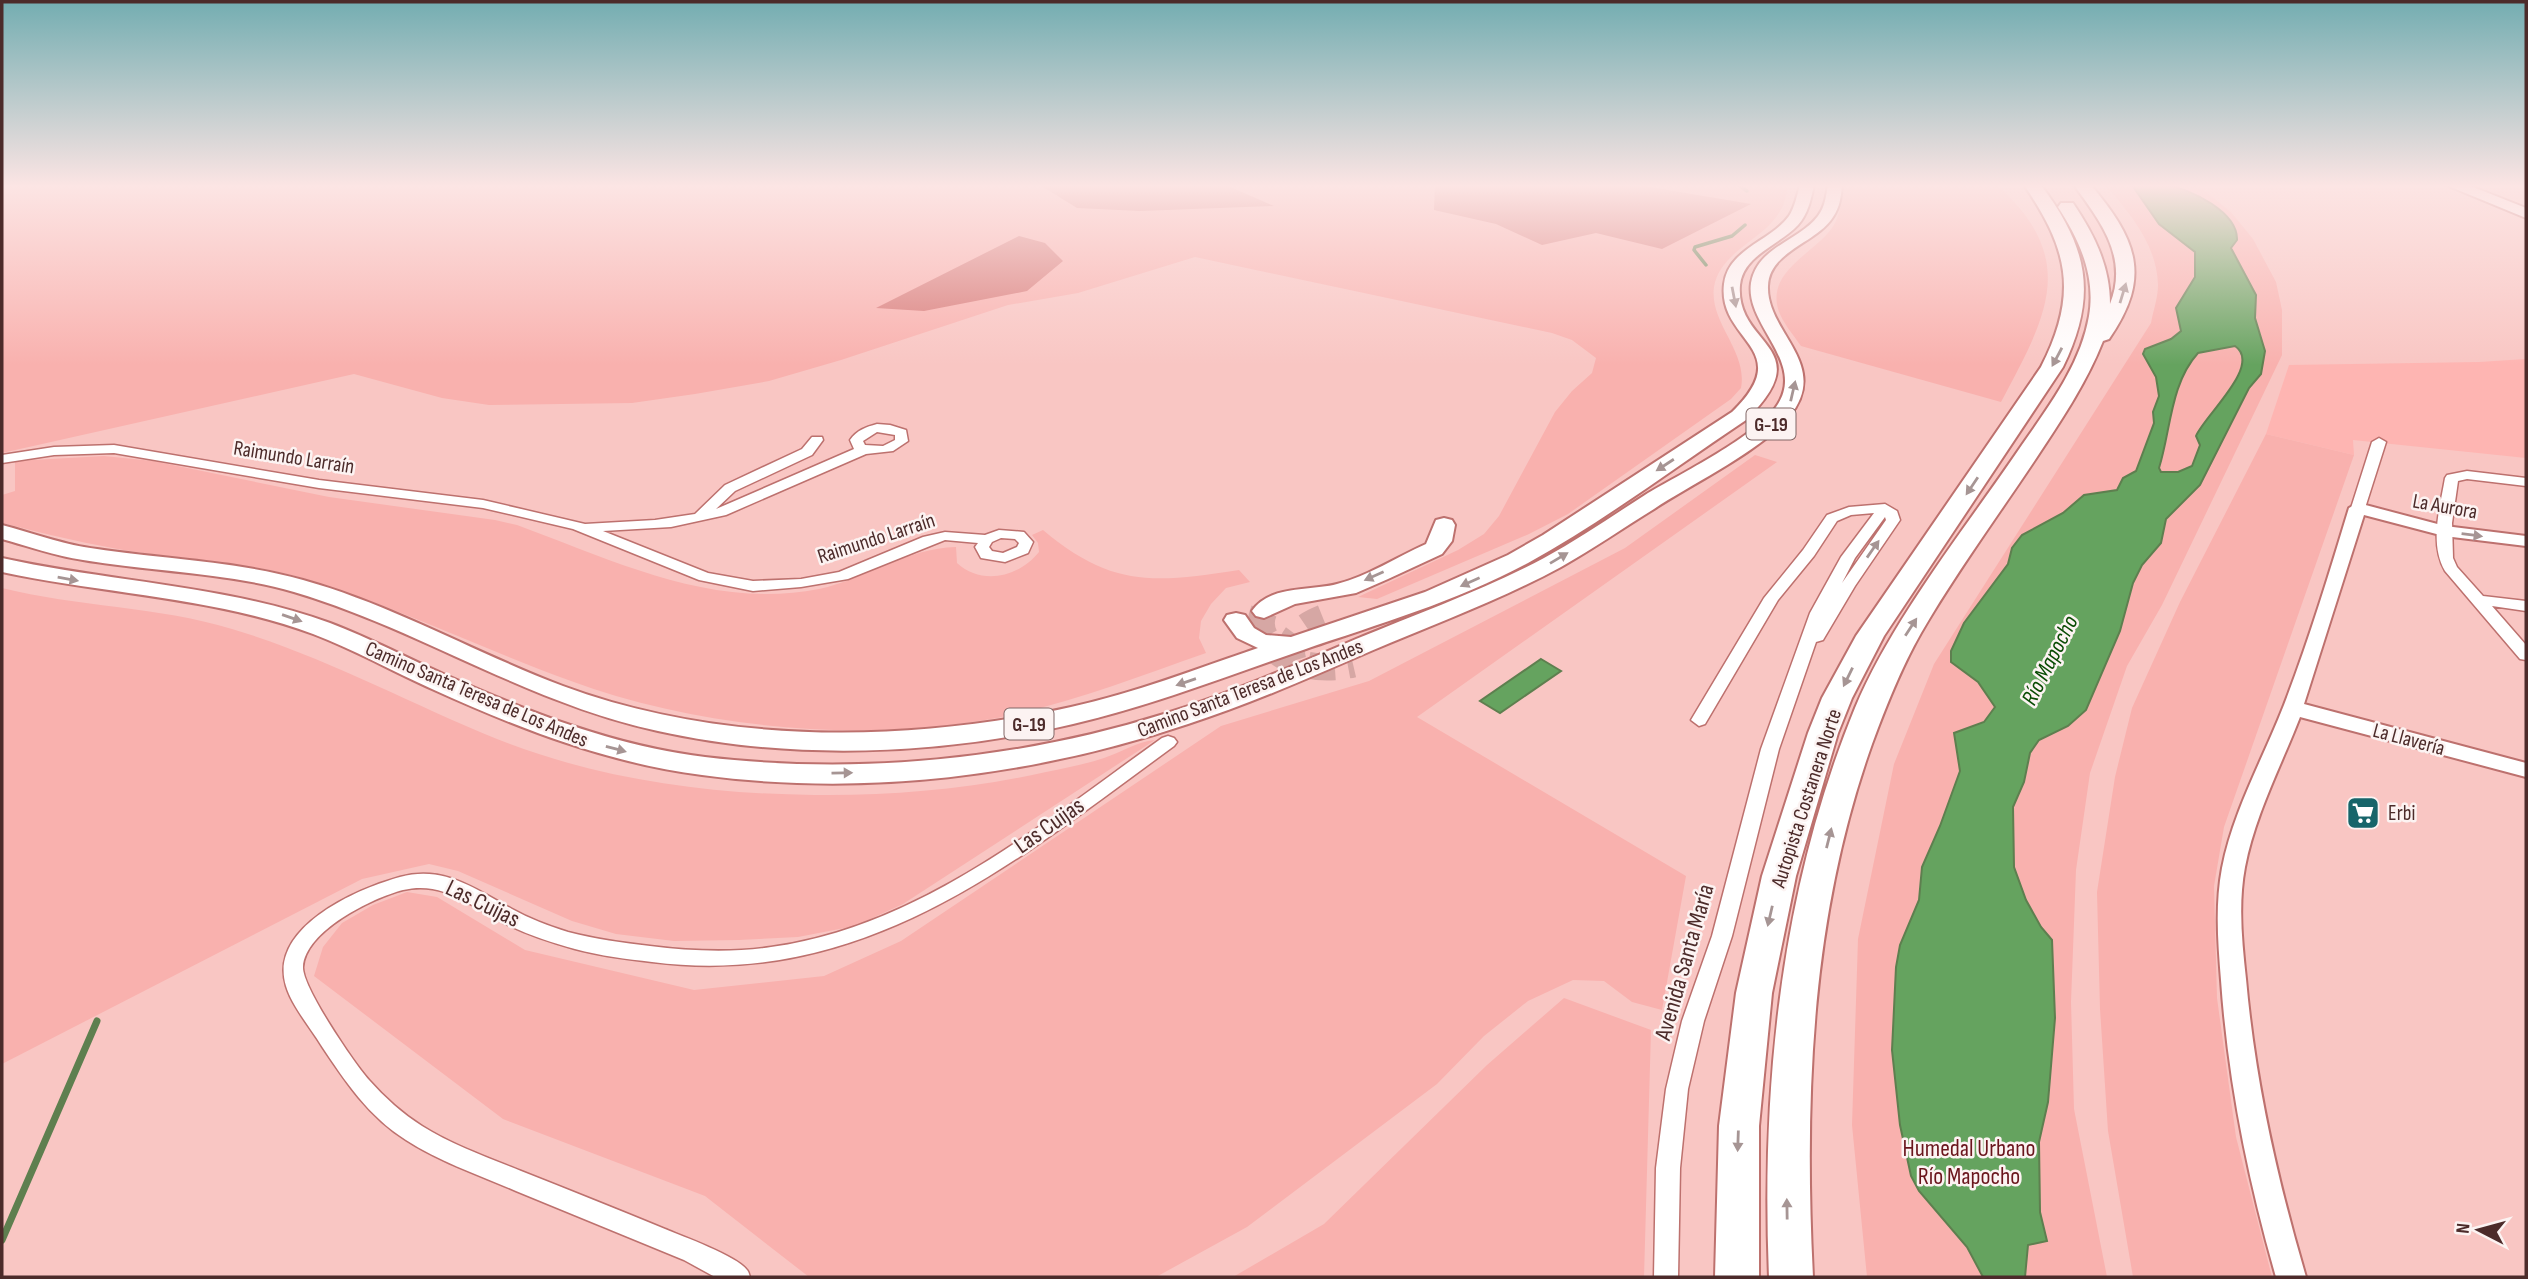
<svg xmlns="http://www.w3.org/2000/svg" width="2528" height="1279" font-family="'Sofia Sans Condensed',sans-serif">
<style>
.built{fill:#feb5b2}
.green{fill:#f9b1ae}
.forest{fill:#d77977}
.water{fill:#65a35f;stroke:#5e7f4f;stroke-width:2;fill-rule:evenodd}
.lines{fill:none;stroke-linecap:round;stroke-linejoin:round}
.stream-far1{stroke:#5e7f4f;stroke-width:3.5}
.stream{stroke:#5e7f4f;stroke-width:7}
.primary-tunnel{stroke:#d6a7a4;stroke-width:27;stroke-dasharray:27 13;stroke-linecap:butt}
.minor-casing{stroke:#bd716e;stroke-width:3}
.tertiary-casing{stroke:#bd716e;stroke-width:4}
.primary-casing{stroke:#bd716e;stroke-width:4}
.motorway-casing{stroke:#bd716e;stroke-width:4}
.minor{fill:#fff;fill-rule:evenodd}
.tertiary{fill:#fff;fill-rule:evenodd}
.primary{fill:#fff;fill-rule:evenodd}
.motorway{fill:#fff;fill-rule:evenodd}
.oneway{fill:#a69594}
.labels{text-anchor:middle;stroke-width:5;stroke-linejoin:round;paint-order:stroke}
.shield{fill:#fcf3f2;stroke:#816766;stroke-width:2}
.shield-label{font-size:19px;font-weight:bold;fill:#4c2b2a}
.street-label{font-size:21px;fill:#4c2b2a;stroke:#fcf3f2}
.poi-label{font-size:21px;fill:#4c2b2a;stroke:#fcf3f2;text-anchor:start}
.water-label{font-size:23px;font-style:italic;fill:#094c04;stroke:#fcf3f2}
.near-street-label{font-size:24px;fill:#4c2b2a;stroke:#fcf3f2}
.near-park-label{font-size:24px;fill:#6a151c;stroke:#fcf3f2}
</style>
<rect width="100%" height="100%" fill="#f9c6c3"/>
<!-- built -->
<path class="built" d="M2526,359V458L2353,440L2354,455L2266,434L2289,365L2479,362Z"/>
<!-- green -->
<path class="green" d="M2,185H1788C1786,194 1785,204 1780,211C1764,240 1720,251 1714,287C1709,323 1748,351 1741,388L1731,399L1568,514L1529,534L1377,599L1358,597L1458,550L1484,534L1499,516L1555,412L1572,391L1592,373L1596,358L1572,340L1552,333L1195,257L1078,293L1008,305L841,360L769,381L695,394L632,403L489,405L442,398L354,374L2,453Z
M1843,185H1997C2082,261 2044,320 2001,402L1801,346C1793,334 1779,319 1777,304C1771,267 1821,250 1835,223C1841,211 1841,198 1843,185Z
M2105,185H2197L2231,212L2253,239L2276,282L2282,310V355L2162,605L2127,666L2090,773L2076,870L2071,1002L2074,1109L2107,1277H1867L1852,1125L1858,939L1894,764L1934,664L2151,323C2153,311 2158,298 2158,285C2157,245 2130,213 2105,185Z
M2266,434L2354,455L2224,827L2214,886L2217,998L2236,1137L2272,1277H2133L2108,1131L2100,1009L2097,892L2115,777L2132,708L2180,602Z
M1755,455L1777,462L1417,717L1686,876L1662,1010L1632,1002L1604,981L1573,980L1528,1001L1484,1036L1437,1084L1247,1227L1156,1277H809L705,1196L503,1119L314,976L323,947L342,923L373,905L407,892L437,897L525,950L694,990L824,976L901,941L1221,726L1369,681L1625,548Z
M104,456L153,461L329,497L495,520L517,525C615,561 713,610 819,589C866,579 907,548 956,547L957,563C982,586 1019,577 1039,552L1038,543L1032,535L1043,530C1112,588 1154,583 1239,570L1250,582L1226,588L1211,604L1201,621L1199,638L1206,653C1137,677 1069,704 997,718C862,743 701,729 571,681C483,649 399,608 309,580C253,563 193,560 136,552C91,545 46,534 2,523V495L15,491V461Z
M2,588C77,607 157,606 232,629C323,656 409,703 497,739C597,779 707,794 814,795C892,796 970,789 1046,772C1066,768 1086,764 1104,758C1122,752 1136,742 1155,740L903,904L855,926L798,937L739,940L674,941L616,934L572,921L458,871L429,864L362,879L2,1064Z
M1564,998L1651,1030L1644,1277H1233L1324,1224L1487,1065Z"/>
<!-- forest -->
<path class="forest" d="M1040,185H1226L1274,206L1140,211L1077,208Z
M1435,185H1618L1650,187L1751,204L1662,249L1596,233L1542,245L1496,224L1434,210Z
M1019,236L1045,243L1063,261L1027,291L924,311L876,308Z"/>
<!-- water -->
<path class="water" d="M2132,185C2143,185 2155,184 2166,185C2191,189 2238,212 2237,240L2231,248L2256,295L2255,318L2265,351L2261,374L2249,388L2200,485L2166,519L2161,543L2142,565L2133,583L2120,631L2086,710L2068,726L2039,740L2030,753L2024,782L2013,807L2014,867L2026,900L2041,927L2052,940L2055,1018L2048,1102L2039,1142L2040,1212L2047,1241L2028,1245L2025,1277H1983L1967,1247L1919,1191L1911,1176L1900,1125L1892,1050L1896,967L1900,945L1919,900L1922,867L1940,826L1960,771L1954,733L1984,722L1995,707L1978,682L1951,662V651L1964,623L2008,564L2012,548L2022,535L2063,513L2084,495L2117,490L2123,478L2136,471L2154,423L2153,412L2159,396L2156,377L2143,354L2145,349L2171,339L2181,331L2176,308L2195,277V252L2159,224ZM2235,346C2263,365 2204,416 2196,436L2200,445L2192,466L2178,472H2161L2159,468C2171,430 2170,384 2198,353Z
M1541,659L1561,671L1500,713L1480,701Z"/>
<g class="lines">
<!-- stream-far1 -->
<path class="stream-far1" d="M1739,185L1747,191
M1706,265L1694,250L1695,247L1732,236L1745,225"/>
<!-- stream -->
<path class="stream" d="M2,1240L97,1021"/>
<!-- primary-tunnel -->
<path class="primary-tunnel" d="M1264,611C1260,620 1260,628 1265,637C1282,667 1323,671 1353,664
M1293,661C1286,638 1303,626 1323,618"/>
<defs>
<path id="minor" d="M877,424L890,425L906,430L908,441L893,451L866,454L726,515L671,527L603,531L708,573L753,581L801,579L839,572L923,537L945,532L985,535L999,530L1024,532L1033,542L1028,553L1005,562L981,558L975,547L978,543L945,540L848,579L801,587L753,591L699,580L573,529L483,508L319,488L114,453L54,455L2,463V455L54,447L114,445L319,480L483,500L585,524L655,520L695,514L725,485L802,449L812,437H822L823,440L812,455L735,491L716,509L854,449L850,440C857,430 866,427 877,424ZM877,432L895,435V440L883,446L865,445L863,441ZM1001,538L1015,539L1019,543L1017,547L1003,553L992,551L989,547L992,542Z
M2379,438L2386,442L2365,508L2358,512L2353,511L2351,508L2372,442Z
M2467,471L2526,478V486L2467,479L2458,481L2452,523L2453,558L2457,567L2483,596L2526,601V611L2492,606L2526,645V660L2520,659L2445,571C2429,543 2440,508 2445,478L2447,475Z
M1885,504L1897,511L1900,520L1855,586L1823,640L1816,642L1779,749L1732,936L1704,1021L1688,1089L1680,1168L1678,1277H1654L1656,1168L1666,1089L1682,1021L1712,936L1761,749L1810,613L1841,557L1874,513L1851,515L1837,521L1814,556L1778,600L1705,724L1699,726L1691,720L1764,598L1803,550L1827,515L1849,507ZM1885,517L1886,520L1842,583L1855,558Z
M1168,736L1174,738L1177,742L1174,746C1014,863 864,989 652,962C626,959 601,956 575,949C553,943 531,936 510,926C473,909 446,880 403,890C372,898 305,931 303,967C302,987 354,1063 369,1080C384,1097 403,1114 422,1126C452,1145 487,1157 521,1171C569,1190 617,1209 665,1229C682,1236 737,1256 747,1270C749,1272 749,1275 750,1277H715L684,1260C628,1237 572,1214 516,1191C479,1175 440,1162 406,1140C368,1116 345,1081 321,1045C310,1027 292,1006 286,986C268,928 356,889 400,877C444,865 475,889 512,909C530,919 549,926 568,932C595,939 623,943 650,946C690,951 731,953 771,947C920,927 1044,822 1162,738Z"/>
<path id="tertiary" d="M2358,503L2445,526L2526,536V546L2444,536L2364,515L2304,704L2526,763V777L2300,717C2281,766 2255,815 2245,867C2238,904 2242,942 2246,979C2255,1081 2277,1179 2306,1277H2276C2248,1180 2228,1081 2221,980C2218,943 2215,905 2222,868C2233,811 2263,759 2284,705C2309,640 2329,574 2349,508Z"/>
<path id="primary" d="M1800,185H1814C1811,199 1808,214 1798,225C1781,244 1743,255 1740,285C1735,347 1821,346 1746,420C1674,468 1604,521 1528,563C1458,601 1379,624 1303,650C1227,676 1151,706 1073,724C940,755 792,761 658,731C528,703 419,629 294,592C226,572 152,572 83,560C55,556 28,546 2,539V525C29,532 56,542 84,547C156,559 233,560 303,580C393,605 475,653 563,686C722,745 907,743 1071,707C1135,693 1196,669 1258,648L1237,638L1224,620L1227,615L1236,613L1245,615L1254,628L1266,635L1291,637L1425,592L1508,555L1543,535L1732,412C1798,348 1717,342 1724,284C1728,249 1771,241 1789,216C1795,207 1797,195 1800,185Z
M1828,185H1842C1841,196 1840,207 1833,217C1817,243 1769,251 1768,286C1766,333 1832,364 1789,417C1762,450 1692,484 1654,509C1623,528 1593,549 1561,567C1500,600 1435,624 1371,651C1311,677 1250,704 1188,724C1033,776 865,797 702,775C607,763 518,728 432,689C392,671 353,649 313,634C214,597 104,594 2,572V558C110,582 226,585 330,623C370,638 409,659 448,676C531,713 615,746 705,757C858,775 1017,760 1164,714C1230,693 1293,666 1356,639C1419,613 1483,590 1544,558C1579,539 1612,516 1645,495C1678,475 1759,435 1778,404C1805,361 1745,325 1751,283C1757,247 1799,241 1818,216C1825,207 1826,196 1828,185Z
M2446,185H2468L2526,208V218Z
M1444,518L1452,520L1455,525L1452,541L1442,554L1388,579L1356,593L1295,604L1264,618L1256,616L1252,611C1269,585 1311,591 1337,584C1368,576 1397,557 1426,544L1436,520Z"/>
<path id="motorway" d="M2024,185H2041C2088,248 2098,295 2063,367L1884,636L1852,698L1838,733L1796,876L1772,993L1759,1126V1277H1715L1719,1126L1736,993L1762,876L1808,733L1822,698L1856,636L2041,367C2078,295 2069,250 2024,185Z
M2074,185H2091C2137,240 2152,277 2109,339L2103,341C2086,384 2060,422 2035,460C1997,517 1955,574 1921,633C1901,668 1886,706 1872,744C1811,915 1804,1097 1813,1277H1769C1761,1084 1781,888 1855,708C1891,622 1960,535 2013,458C2042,415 2080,369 2089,316C2096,276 2079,239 2058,207L2061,203H2073C2094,234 2110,266 2110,304C2129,257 2100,221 2074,185Z"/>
</defs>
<!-- minor casing -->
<use href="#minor" class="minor-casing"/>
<!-- tertiary casing -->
<use href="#tertiary" class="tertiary-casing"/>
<!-- primary casing -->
<use href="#primary" class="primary-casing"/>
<!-- motorway casing -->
<use href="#motorway" class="motorway-casing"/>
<!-- minor -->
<use href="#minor" class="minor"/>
<!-- tertiary -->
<use href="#tertiary" class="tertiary"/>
<!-- primary -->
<use href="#primary" class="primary"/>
<!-- motorway -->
<use href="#motorway" class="motorway"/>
</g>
<!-- one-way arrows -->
<defs><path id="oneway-solid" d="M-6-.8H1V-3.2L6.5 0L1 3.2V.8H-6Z" transform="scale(1.75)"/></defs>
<g class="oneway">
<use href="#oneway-solid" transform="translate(2123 293) rotate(-73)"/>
<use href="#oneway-solid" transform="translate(1734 297) rotate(79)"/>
<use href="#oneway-solid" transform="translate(2057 357) rotate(118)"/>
<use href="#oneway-solid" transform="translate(1793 391) rotate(-77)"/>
<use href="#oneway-solid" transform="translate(1665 465) rotate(147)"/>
<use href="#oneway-solid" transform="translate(1972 486) rotate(124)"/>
<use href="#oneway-solid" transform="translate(2472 535) rotate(7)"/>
<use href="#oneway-solid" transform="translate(1873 549) rotate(-55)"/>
<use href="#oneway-solid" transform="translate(1559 558) rotate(-31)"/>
<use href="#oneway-solid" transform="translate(1374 576) rotate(156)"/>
<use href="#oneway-solid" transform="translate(68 579) rotate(10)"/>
<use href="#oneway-solid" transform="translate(1470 582) rotate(156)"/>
<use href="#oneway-solid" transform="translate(292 618) rotate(19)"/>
<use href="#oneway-solid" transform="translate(1911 627) rotate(-57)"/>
<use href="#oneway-solid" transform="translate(1848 677) rotate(116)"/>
<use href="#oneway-solid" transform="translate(1186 682) rotate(161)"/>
<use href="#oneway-solid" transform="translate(616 749) rotate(15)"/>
<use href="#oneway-solid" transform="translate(842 773) rotate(-1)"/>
<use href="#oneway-solid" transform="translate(1829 838) rotate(-76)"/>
<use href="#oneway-solid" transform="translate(1770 916) rotate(103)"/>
<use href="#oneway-solid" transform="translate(1738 1141) rotate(92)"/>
<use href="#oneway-solid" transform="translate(1787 1209) rotate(-91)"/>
</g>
<!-- sky -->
<linearGradient id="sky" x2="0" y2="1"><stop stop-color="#73adb1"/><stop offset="0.51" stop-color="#fce5e4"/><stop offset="1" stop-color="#fce5e4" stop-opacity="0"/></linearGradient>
<rect width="2528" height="365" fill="url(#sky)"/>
<!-- icons -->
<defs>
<symbol id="supermarket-square" viewBox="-11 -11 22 22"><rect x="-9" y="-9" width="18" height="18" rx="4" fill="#17656a" stroke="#fcf3f2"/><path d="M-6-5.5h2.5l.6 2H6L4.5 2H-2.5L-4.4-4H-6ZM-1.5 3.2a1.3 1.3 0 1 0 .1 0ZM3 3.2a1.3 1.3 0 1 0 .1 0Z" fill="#fff"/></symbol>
</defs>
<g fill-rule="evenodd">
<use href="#supermarket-square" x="2344" y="794" width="38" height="38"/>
</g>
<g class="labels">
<!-- shield labels -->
<g class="shield">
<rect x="1746.5" y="408.5" width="49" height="31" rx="5"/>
<rect x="1004.5" y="708.5" width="49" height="31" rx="5"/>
</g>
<g class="shield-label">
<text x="1771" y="431">G-19</text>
<text x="1029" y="731">G-19</text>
</g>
<!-- street labels -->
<g class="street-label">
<text transform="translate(294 457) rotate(9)" y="7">Raimundo Larraín</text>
<text transform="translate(2445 506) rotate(10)" y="7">La Aurora</text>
<text transform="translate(876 538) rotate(-18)" y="7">Raimundo Larraín</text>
<text transform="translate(1250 688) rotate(-21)" y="7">Camino Santa Teresa de Los Andes</text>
<text transform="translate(477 694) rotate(23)" y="7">Camino Santa Teresa de Los Andes</text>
<text transform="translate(2409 739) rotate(15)" y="7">La Llavería</text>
<text transform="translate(1806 798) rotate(-72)" y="7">Autopista Costanera Norte</text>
</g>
<!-- poi labels -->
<g class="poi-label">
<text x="2388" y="820">Erbi</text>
</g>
<!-- water labels -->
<g class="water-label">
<text transform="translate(2049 660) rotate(-63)" y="8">Río Mapocho</text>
</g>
<!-- near-street labels -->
<g class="near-street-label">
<text transform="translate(1049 825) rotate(-35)" y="8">Las Cuijas</text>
<text transform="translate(483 903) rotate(26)" y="8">Las Cuijas</text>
<text transform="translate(1684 962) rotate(-74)" y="8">Avenida Santa María</text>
</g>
<!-- near-park labels -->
<g class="near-park-label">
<text x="1969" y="1156">Humedal Urbano<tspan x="1969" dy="28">Río Mapocho</tspan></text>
</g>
</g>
<!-- border -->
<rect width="2528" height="1279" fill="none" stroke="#4c2b2a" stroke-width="7"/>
<!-- north arrow -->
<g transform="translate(2479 1230) rotate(276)" stroke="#fcf3f2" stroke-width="5" paint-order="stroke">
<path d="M0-5L12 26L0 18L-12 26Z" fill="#4c2b2a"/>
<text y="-10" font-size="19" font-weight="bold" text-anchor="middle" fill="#4c2b2a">N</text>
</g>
</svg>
